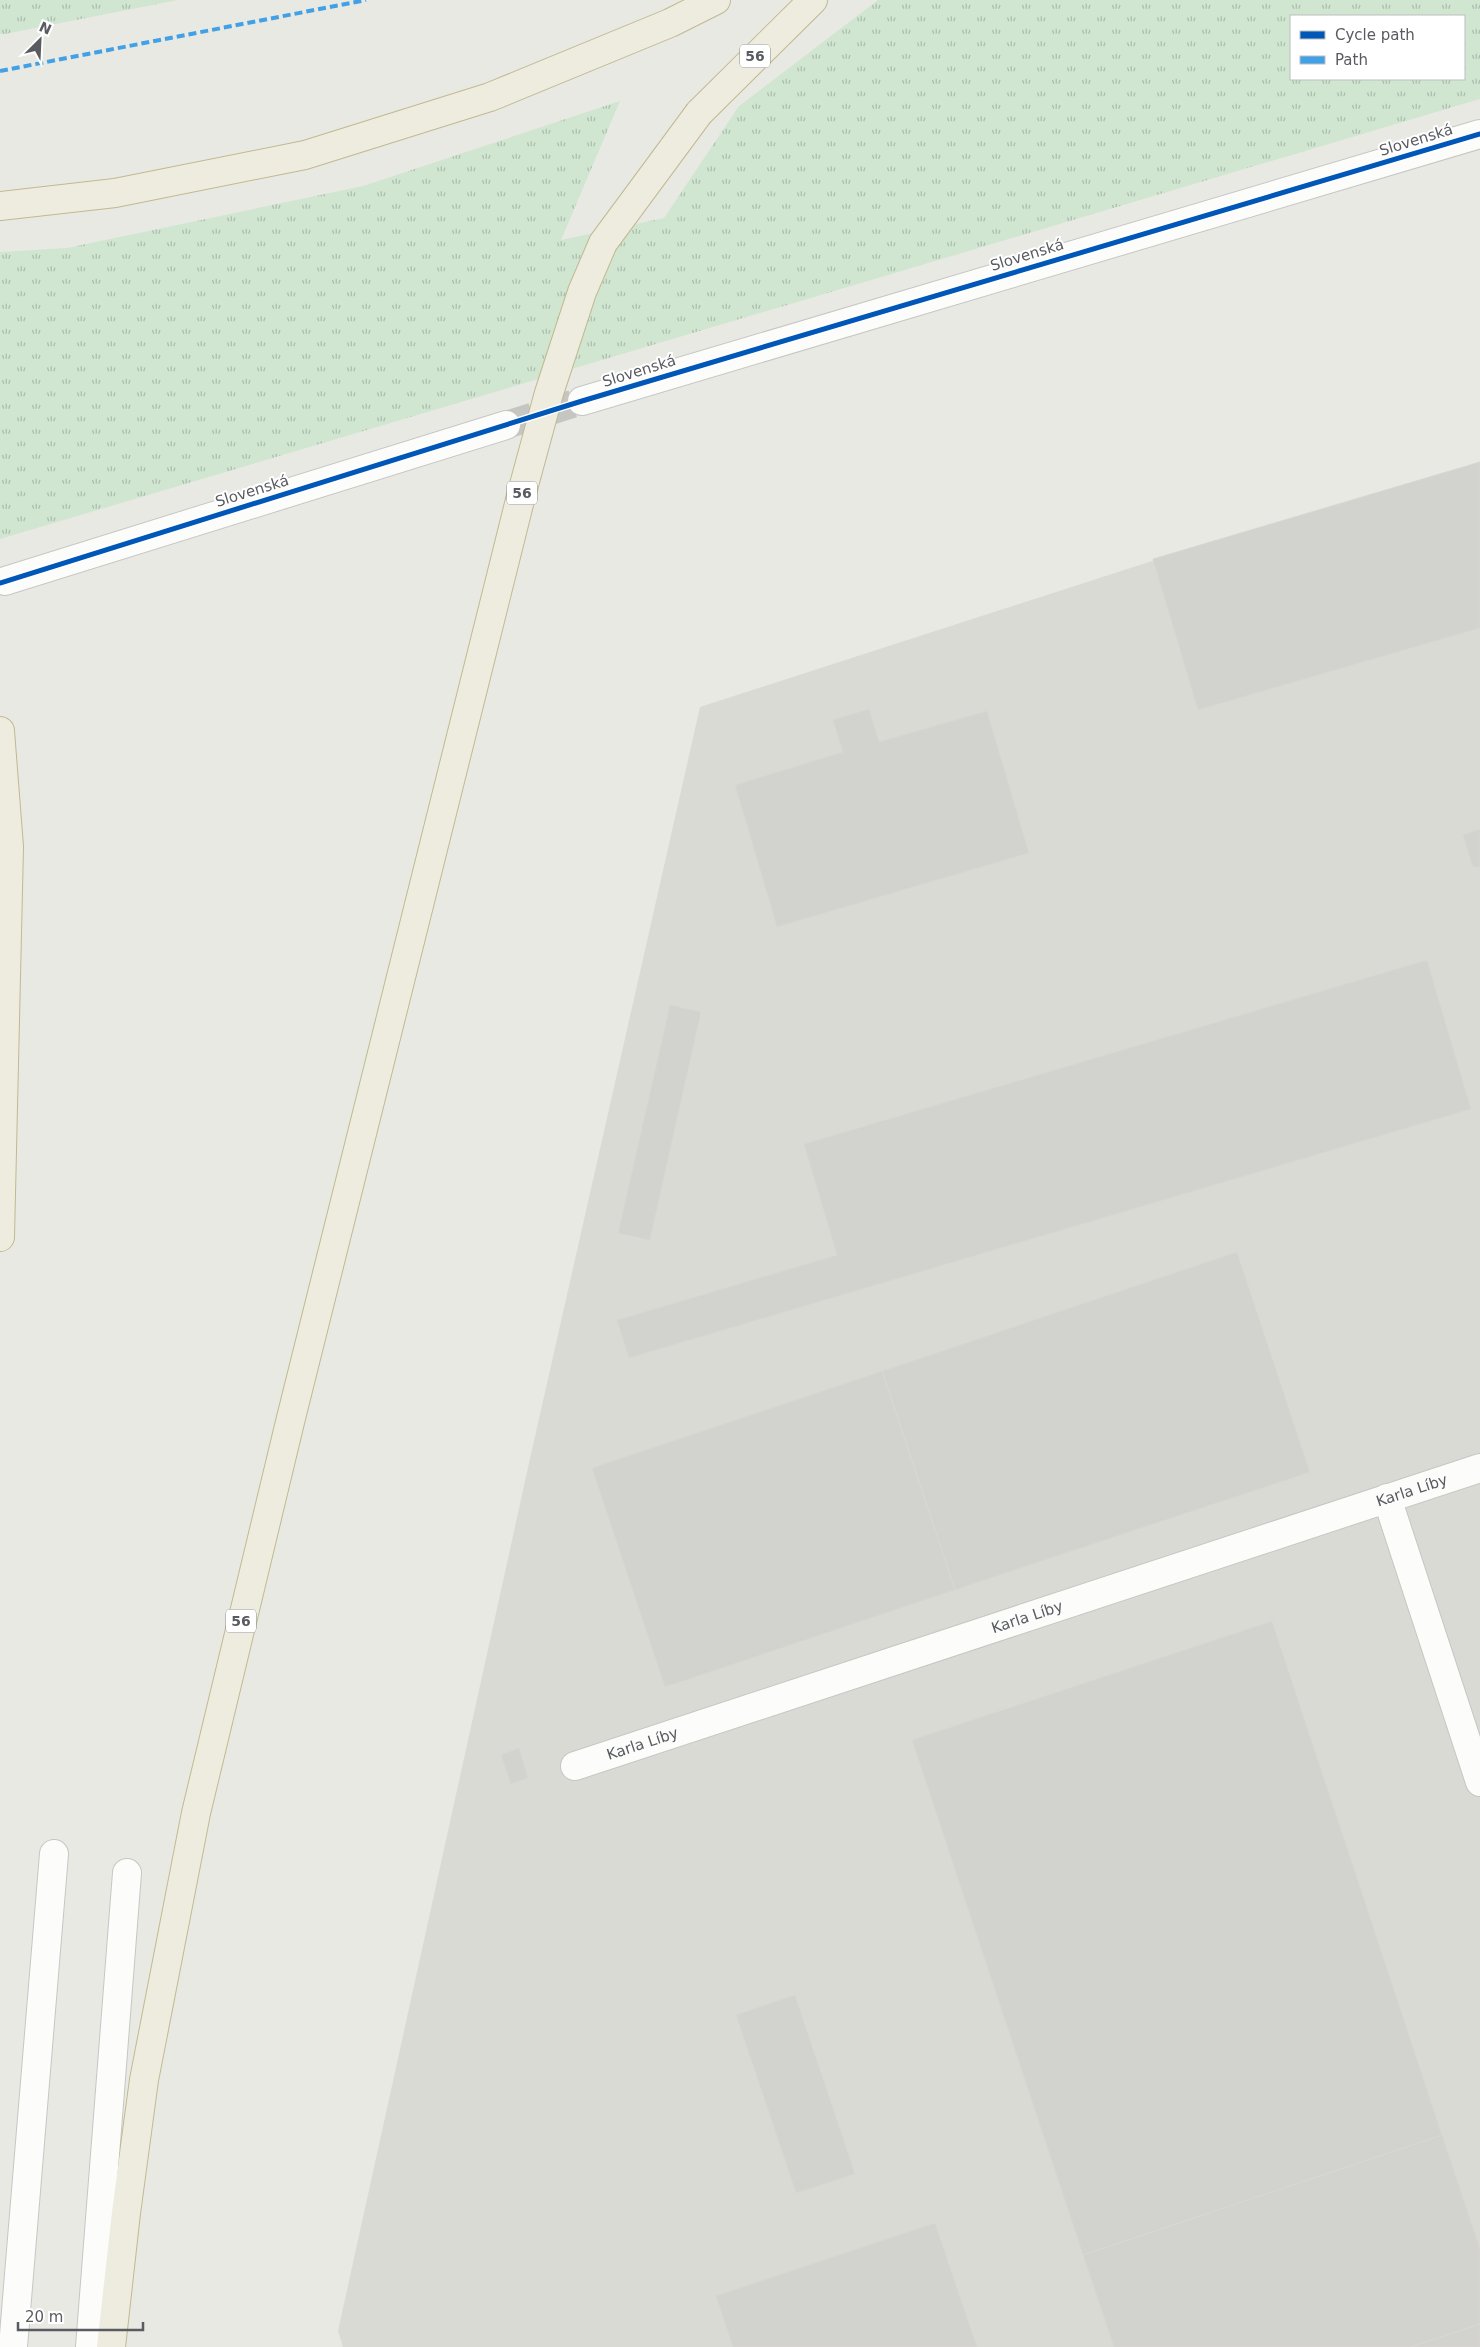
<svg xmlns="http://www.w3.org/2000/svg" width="1480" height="2347" font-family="'DejaVu Sans',sans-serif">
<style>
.industrial{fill:#dadad4}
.grass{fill:url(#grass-tufts);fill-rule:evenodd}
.building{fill:#d2d2ce;stroke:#d8d7d2}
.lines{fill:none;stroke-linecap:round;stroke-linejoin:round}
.minor-tunnel{stroke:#c5c6c2;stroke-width:28;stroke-dasharray:28 14;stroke-linecap:butt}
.minor-casing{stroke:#c6c7c5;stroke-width:30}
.highway-casing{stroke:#c0b991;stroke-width:30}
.minor{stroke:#fcfcfb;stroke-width:28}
.highway{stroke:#edecdf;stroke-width:28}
.highway-bridge-casing{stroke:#c0b991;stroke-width:30;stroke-linecap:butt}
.highway-bridge{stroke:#edecdf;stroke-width:28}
.quiet{stroke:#42a1e6;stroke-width:4;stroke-dasharray:8 4;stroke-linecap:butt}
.cycleway-casing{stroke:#fff;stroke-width:8}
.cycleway{stroke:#0057b8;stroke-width:5}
.labels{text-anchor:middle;stroke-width:4;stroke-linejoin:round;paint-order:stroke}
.shield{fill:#fff;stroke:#8b8c90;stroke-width:1}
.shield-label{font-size:14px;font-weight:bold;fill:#595b61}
.street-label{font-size:15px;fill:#595b61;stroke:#fff}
</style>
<defs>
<pattern id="grass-tufts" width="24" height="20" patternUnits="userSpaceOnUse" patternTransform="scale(1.25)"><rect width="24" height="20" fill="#d0e6d1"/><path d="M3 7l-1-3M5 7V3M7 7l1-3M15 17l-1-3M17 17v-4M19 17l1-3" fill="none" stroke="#acbdad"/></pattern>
</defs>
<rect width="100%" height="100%" fill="#e9e9e3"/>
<!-- industrial -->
<path class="industrial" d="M1480,464V2347H343L338,2331L531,1454L700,707L1152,561Z"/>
<!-- grass -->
<path class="grass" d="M0,0H178L5,34H0Z
M878,0H1480V99L0,539V252L67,248L363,186L620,101L561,240L664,218L739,106ZM1291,16H1464V79H1291Z"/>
<!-- building -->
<path class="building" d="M1480,462V628L1198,710L1153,559Z
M869,709L879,742L987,711L1029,853L777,927L735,785L843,752L833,720Z
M1480,829V870L1479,867H1473L1463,835Z
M1427,960L1471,1109L629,1358L617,1320L837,1255L804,1144Z
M670,1005L701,1012L650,1240L618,1233Z
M1237,1252L1310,1472L955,1590L882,1371Z
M882,1371L955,1590L665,1687L592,1468Z
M1272,1621L1442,2135L1083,2255L912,1740Z
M519,1748L528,1778L511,1784L501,1755Z
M795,1995L855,2174L796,2193L736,2015Z
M1442,2135L1480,2249V2324L1410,2347H1114L1083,2255Z
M935,2223L977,2347H733L716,2296Z
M1480,2324V2347H1410Z"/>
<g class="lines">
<!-- minor-tunnel -->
<path class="minor-tunnel" d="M506,425L582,401"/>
<defs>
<g id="minor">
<path d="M582,401L1480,134"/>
<path d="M5,581L506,425"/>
<path d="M1387,1498L1480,1782"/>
<path id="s1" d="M575,1766L1480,1468"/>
<path d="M13,2347L54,1854"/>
<path d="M90,2347L127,1873"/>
</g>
<path id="highway" d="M699,113L813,0
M0,206L115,193L305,155L490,97L670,23L716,0
M0,731L9,847L0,1237
M111,2347L126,2213L144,2080L196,1813L290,1422L419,905"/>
</defs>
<!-- minor casing -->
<use href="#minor" class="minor-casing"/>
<!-- highway casing -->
<use href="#highway" class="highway-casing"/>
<!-- minor -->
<use href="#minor" class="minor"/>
<!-- highway -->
<use href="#highway" class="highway"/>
<defs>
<path id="highway-bridge" d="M419,905L521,496L549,393L582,292L603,243L699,113"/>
</defs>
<!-- highway-bridge casing -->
<use href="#highway-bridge" class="highway-bridge-casing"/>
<!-- highway-bridge -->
<use href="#highway-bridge" class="highway-bridge"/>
<!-- quiet -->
<path class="quiet" d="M0,71L366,0"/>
<defs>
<path id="cycleway" d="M0,583L582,401L1480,134"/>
</defs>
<!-- cycleway casing -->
<use href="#cycleway" class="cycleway-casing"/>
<!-- cycleway -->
<use href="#cycleway" class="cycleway"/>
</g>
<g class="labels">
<!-- shield labels -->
<g class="shield">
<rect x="740" y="44.5" width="30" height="23" rx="4"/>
<rect x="507" y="481.5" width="30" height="23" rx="4"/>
<rect x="226" y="1609.5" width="30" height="23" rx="4"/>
</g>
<g class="shield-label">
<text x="755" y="61">56</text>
<text x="522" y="498">56</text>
<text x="241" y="1626">56</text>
</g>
<!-- street labels -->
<g class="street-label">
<text transform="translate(1416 140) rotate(-17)" y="5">Slovenská</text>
<text transform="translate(1027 255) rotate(-17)" y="5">Slovenská</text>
<text transform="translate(639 371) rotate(-17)" y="5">Slovenská</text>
<text transform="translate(252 491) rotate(-17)" y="5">Slovenská</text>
<text dy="5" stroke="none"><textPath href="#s1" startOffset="881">Karla Líby</textPath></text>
<text dy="5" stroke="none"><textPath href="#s1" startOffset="476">Karla Líby</textPath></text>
<text dy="5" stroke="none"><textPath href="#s1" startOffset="71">Karla Líby</textPath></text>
</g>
</g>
<!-- legend -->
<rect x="1290" y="15" width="175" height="65" fill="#ffffff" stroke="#bdbdc0"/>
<rect x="1300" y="31" width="25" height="8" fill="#0057b8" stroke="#bdbdc0"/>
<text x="1335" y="40" font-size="15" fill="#595b61">Cycle path</text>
<rect x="1300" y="56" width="25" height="8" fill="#42a1e6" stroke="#bdbdc0"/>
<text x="1335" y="65" font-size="15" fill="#595b61">Path</text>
<!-- north arrow -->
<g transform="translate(40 40) rotate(24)" stroke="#ffffff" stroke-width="4" paint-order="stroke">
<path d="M0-4L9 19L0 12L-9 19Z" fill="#595b61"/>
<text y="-8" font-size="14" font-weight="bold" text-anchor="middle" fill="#595b61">N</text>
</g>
<!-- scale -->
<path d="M18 2322v8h125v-8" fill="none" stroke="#595b61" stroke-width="2.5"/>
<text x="25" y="2322" font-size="15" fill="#595b61" stroke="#ffffff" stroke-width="4" paint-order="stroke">20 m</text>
</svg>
